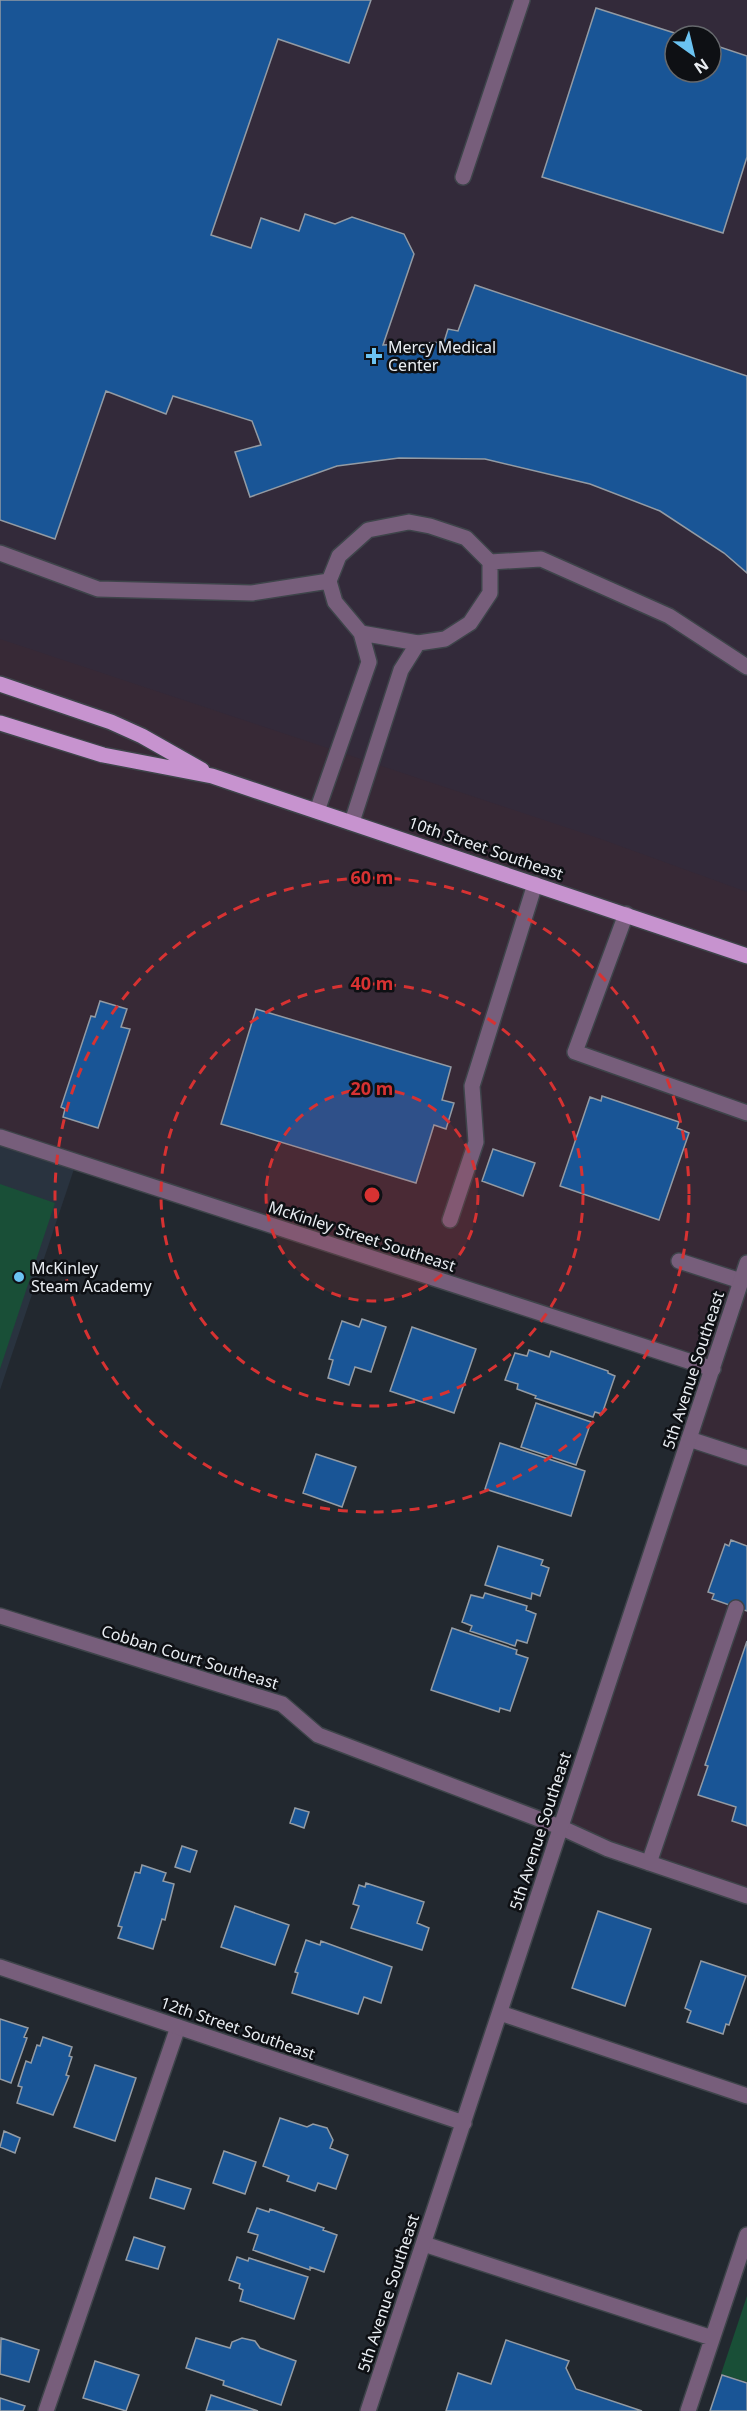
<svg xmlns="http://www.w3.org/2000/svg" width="747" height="2411" font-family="'Noto Sans',sans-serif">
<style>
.commercial{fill:#372936;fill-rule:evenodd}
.built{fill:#29333f}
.medical{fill:#332a3a;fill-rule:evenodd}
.green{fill:#194f37}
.building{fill:#195596;stroke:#939ba4;stroke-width:1.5}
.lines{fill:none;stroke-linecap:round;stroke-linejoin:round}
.service-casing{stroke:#3e444a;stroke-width:18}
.minor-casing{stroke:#3e444a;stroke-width:18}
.primary-casing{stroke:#3e444a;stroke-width:18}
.service{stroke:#775e7b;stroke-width:15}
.minor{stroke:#775e7b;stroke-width:15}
.primary{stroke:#c793cf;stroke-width:15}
.ring{fill:none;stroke:#d73232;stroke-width:3;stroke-dasharray:10 8}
.poi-dot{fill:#6bc3f2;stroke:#0e1014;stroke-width:2}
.labels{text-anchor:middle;stroke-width:5;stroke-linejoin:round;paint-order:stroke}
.poi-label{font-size:16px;fill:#eaeef3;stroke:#0e1014;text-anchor:start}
.street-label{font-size:16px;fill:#eaeef3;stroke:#0e1014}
.centre{fill:#d73232;stroke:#0e1014;stroke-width:3}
.ring-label{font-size:18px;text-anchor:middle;font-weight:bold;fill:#d73232;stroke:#0e1014;stroke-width:5;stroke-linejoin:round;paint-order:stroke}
</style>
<rect width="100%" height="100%" fill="#22282f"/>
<!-- commercial -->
<path class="commercial" d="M0,0H747V1888L560,1825L712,1369L0,1136ZM675,36H711V72H675Z"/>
<!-- built -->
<path class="built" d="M0,1137L76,1163L0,1390Z"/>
<!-- medical -->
<path class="medical" d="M0,0H747V892L598,838L0,639ZM675,36H711V72H675Z"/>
<!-- green -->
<path class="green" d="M0,1184L55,1203L0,1369Z
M747,2296V2382L721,2374Z"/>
<!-- building -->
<path class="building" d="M0,0H371L349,63L278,39L211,235L251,248L261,218L299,231L305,214L335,224L352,217L404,234L414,254L383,345L444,342L448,329L458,331L475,285L747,376V573L724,553L660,511L590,484L485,459L399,458L337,466L250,497L235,452L261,445L252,421L173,396L166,414L106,391L55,539L0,520Z
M596,8L684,36H675V72H711V44L747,56V157L723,233L542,177Z
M100,1001L127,1009L121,1027L130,1029L98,1128L63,1117L65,1109L61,1107L91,1016L95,1017Z
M256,1009L451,1067L442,1100L454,1103L446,1129L434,1125L416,1183L221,1124Z
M602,1096L679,1122L677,1128L689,1133L659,1220L560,1186L590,1097L601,1101Z
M493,1149L535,1163L523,1196L482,1181Z
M362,1319L386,1327L371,1372L355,1367L349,1385L328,1378L333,1360L329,1359L342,1321L359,1327Z
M412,1327L476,1349L454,1413L390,1391Z
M529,1350L549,1357L551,1351L608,1371V1373L615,1376L602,1414L595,1412L593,1417L535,1398L536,1396L517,1389L518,1384L505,1380L515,1353L527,1356Z
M536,1403L591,1422L576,1465L521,1447Z
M500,1443L585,1471L571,1516L485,1489Z
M316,1454L356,1467L342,1507L303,1493Z
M731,1540L747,1546V1611L712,1599L714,1594L708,1592L725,1544L729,1546Z
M498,1546L543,1560L541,1565L549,1568L540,1596L532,1593L531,1599L485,1585Z
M485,1593L527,1606L526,1610L536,1614L527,1643L517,1640L515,1646L470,1631L472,1626L462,1622L471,1595L483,1598Z
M452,1628L517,1650L516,1654L528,1658L510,1711L500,1708L499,1712L431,1690Z
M747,1641V1826L732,1821L736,1807L698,1795L708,1766L705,1765Z
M295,1808L309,1812L304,1828L290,1823Z
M182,1846L197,1851L190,1872L175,1867Z
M142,1865L166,1873L163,1881L174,1884L165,1920L162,1919L153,1949L118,1938L122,1927L118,1926L135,1872L140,1873Z
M366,1883L424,1902L417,1923L429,1928L422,1950L351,1928L359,1906L353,1904L359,1885L365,1887Z
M235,1906L289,1925L275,1965L221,1947Z
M598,1911L651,1929L625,2006L572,1988Z
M306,1940L320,1945L321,1941L392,1967L381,2003L364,1997L358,2014L292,1993L298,1973L295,1972Z
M701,1961L746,1976L729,2025L726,2024L723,2034L687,2022L691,2011L685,2008Z
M0,2019L28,2028L24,2037L27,2038L11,2083L0,2079Z
M43,2037L72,2047L69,2056L72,2057L66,2075L69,2076L53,2115L17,2103L22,2087L18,2086L26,2061L31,2063L37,2045L40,2046Z
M95,2065L136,2078L115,2141L74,2127Z
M280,2118L307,2127L313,2124L327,2128L333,2140L330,2148L348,2155L336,2189L318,2183L315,2191L287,2181L289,2176L263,2166Z
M4,2131L20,2138L15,2153L0,2147Z
M224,2151L256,2162L245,2194L213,2183Z
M156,2178L191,2189L184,2209L150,2198Z
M257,2208L269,2212L270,2209L324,2228L323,2230L337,2235L324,2272L310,2267V2270L253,2250L258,2235L248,2232Z
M134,2237L165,2247L158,2269L126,2260Z
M237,2257L248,2261L249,2258L308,2277L294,2319L240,2301L243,2290L239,2288L240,2284L229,2280Z
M1,2338L39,2350L29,2382L0,2374Z
M196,2338L230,2348L232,2342L242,2338L255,2341L260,2348L296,2361L281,2405L223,2385L224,2381L186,2368Z
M506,2340L569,2361L566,2368L576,2389L642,2411H446L458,2373L491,2384Z
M95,2361L139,2375L126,2411L83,2398Z
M722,2375L747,2383V2411H710Z
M211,2395L258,2411H206Z
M0,2398L25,2406L23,2411H0Z"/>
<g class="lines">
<defs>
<path id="service" d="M463,177L522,0
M409,522L430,526L466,538L490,562V593L470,623L445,639L418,643L361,633L335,602L329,581L339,556L368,530Z
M0,553L98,589L252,593L329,581
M490,562L541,559L669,616L747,667
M317,811L369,662L361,633
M352,822L401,670L418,643
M626,914L575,1052L747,1113
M450,1220L476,1142L472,1086L535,884
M679,1261L741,1281
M689,1439L747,1458
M560,1827L608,1849L747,1896
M649,1863L736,1608
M424,2244L712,2338
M46,2411L178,2027
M688,2411L747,2235"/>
<path id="minor" d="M0,1137L713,1369
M0,1616L282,1704L318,1735L560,1827
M0,1967L464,2123
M500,2013L747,2096
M368,2411L747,1263"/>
<path id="primary" d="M0,684L111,722L142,736L202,770
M0,723L103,755L212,776L747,956"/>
</defs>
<!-- service casing -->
<use href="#service" class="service-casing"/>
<!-- minor casing -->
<use href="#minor" class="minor-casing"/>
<!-- primary casing -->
<use href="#primary" class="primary-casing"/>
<!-- service -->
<use href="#service" class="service"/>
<!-- minor -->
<use href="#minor" class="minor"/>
<!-- primary -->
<use href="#primary" class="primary"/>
</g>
<!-- distance rings -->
<circle cx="372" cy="1195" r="106" fill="#d73232" fill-opacity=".12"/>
<g class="ring">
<circle cx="372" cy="1195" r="106"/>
<circle cx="372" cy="1195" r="211"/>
<circle cx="372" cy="1195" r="317"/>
</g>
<!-- markers -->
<g class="poi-dot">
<path d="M371 347h6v6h6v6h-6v6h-6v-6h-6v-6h6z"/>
<circle cx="19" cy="1277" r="6"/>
</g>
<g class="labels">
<!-- poi labels -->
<g class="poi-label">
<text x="388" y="353">Mercy Medical<tspan x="388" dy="18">Center</tspan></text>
<text x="31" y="1274">McKinley<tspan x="31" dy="18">Steam Academy</tspan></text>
</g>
<!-- street labels -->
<g class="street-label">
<text transform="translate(486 848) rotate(19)" y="6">10th Street Southeast</text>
<text transform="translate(362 1236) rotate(18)" y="6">McKinley Street Southeast</text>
<text transform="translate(693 1370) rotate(-72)" y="6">5th Avenue Southeast</text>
<text transform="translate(190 1657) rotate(17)" y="6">Cobban Court Southeast</text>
<text transform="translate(540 1831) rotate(-72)" y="6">5th Avenue Southeast</text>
<text transform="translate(238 2028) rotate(19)" y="6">12th Street Southeast</text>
<text transform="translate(388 2293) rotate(-72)" y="6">5th Avenue Southeast</text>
</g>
</g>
<circle cx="372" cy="1195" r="9" class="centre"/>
<g class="ring-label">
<text x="372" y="884">60 m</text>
<text x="372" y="990">40 m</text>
<text x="372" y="1095">20 m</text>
</g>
<!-- north arrow -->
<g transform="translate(693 54) rotate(146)"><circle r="28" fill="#0e1014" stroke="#66696d" stroke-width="1.5"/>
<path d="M0-4.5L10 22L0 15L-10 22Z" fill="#6bc3f2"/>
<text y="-9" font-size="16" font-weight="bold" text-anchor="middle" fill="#eaeef3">N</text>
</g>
</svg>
